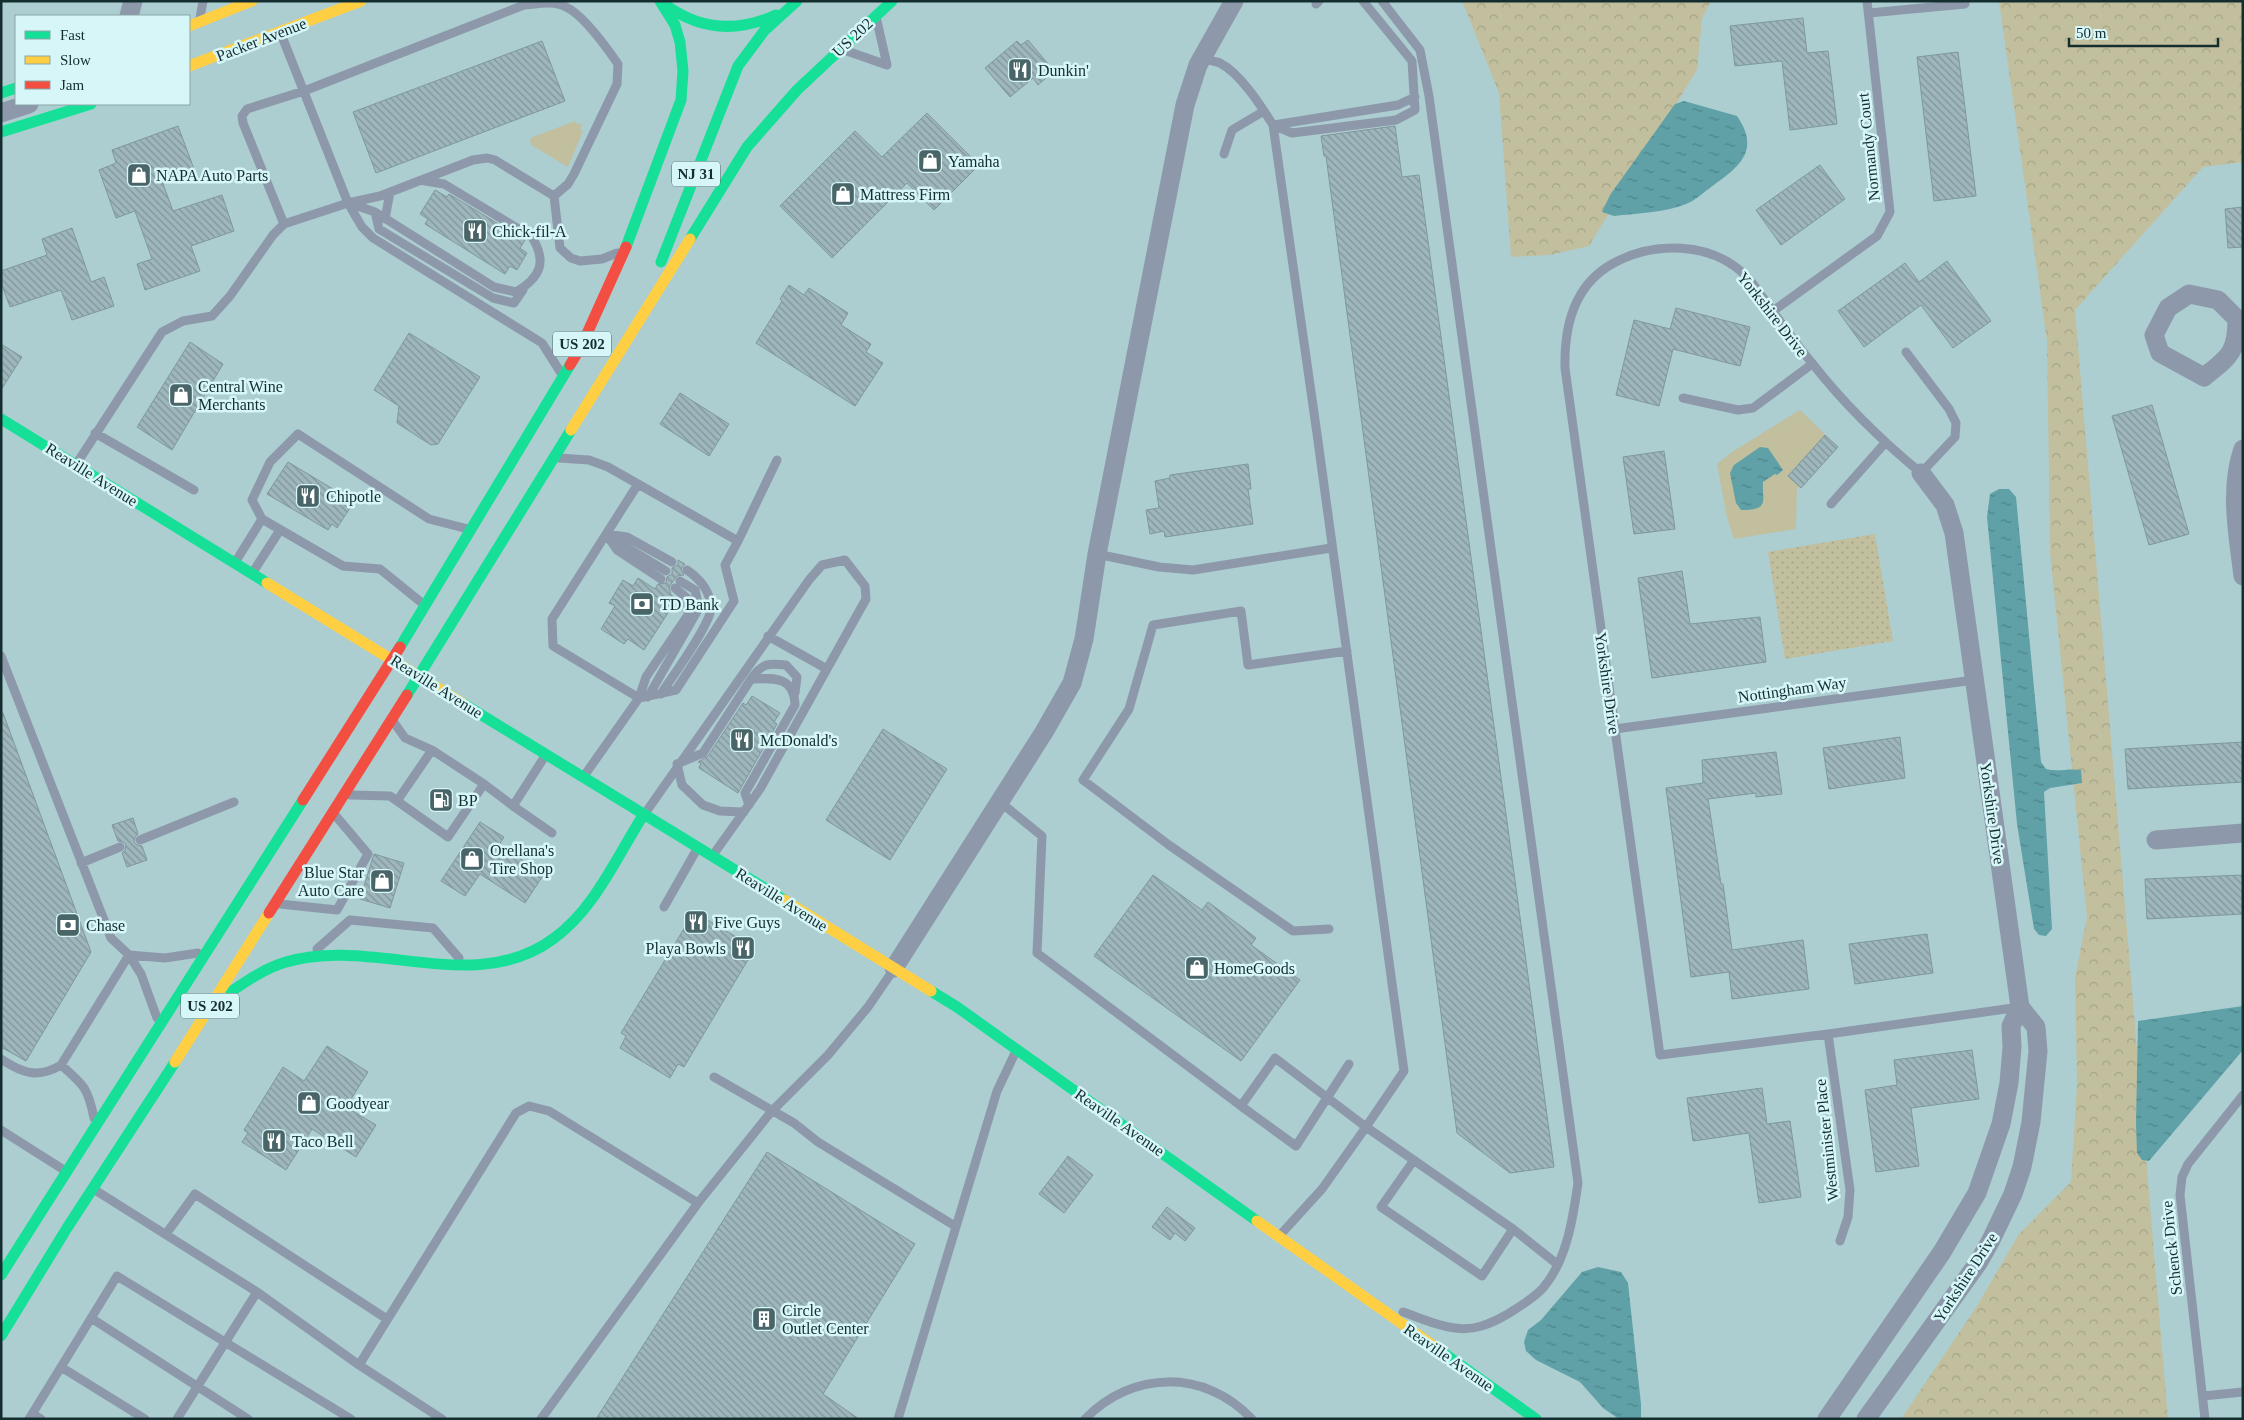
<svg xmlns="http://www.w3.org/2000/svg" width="2244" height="1420" font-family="Georgia,serif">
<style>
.green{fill:#c1bf9e}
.forest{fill:url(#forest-crowns)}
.park{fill:url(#park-dots)}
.water{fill:url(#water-ripples)}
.building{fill:url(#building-back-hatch);stroke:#7f989d}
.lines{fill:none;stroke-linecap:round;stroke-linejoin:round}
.lane{stroke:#8d99aa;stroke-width:9}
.street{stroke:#8d99aa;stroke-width:19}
.fast{stroke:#16e098;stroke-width:11}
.slow{stroke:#ffcf43;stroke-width:11}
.jam{stroke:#f24e42;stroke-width:11}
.labels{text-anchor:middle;stroke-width:5;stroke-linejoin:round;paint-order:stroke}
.shield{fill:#d7f6f8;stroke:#4e696b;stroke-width:1}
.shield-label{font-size:15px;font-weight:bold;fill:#142d2f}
.street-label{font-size:16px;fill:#142d2f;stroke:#d7f6f8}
.poi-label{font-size:16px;fill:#142d2f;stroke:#d7f6f8;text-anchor:start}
</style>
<defs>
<pattern id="forest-crowns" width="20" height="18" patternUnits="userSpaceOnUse" patternTransform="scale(1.25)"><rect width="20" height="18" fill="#c1bf9e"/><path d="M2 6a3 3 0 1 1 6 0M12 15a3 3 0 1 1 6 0" fill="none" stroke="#a5a488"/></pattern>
<pattern id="park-dots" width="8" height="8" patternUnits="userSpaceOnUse" patternTransform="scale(1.25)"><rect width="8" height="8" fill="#c1bf9e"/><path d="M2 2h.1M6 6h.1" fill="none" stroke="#a5a488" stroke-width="1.8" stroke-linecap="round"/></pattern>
<pattern id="water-ripples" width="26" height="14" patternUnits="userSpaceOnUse" patternTransform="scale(1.25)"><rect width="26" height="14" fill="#5fa1a7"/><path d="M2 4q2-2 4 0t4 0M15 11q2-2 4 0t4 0" fill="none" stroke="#4d8488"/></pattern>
<pattern id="building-back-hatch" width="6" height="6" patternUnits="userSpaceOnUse" patternTransform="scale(1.25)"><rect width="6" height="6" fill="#9eb7bc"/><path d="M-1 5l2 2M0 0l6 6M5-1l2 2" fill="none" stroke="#809599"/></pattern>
</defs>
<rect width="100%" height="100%" fill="#acced1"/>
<!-- green -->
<path class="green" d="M575,121L576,124L579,123L582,125L580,129L583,131L568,167L531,145L530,139L533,137Z
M1800,410L1838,447L1801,488L1797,487L1796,529L1734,539L1727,518L1717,464L1732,452Z"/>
<!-- forest -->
<path class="forest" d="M1462,1H1711L1702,19L1697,70L1589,246L1550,255L1511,257L1499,93Z
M1999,1H2243V162L2203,167L2075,310L2168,1419H1901L1977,1306L2019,1234L2071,1182L2077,1084L2075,977L2087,917L2050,552L2047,341Z"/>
<!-- park -->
<path class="park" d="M1875,534L1893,641L1785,659L1768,552Z"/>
<!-- water -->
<path class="water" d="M1684,101L1737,116C1761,151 1739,167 1711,187C1704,192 1695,201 1686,204C1664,213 1637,213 1614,216L1602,212L1610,195L1675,104Z
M1760,447L1768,448L1783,470L1777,475L1775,474L1763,482C1762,502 1770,510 1741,510L1736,503L1730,473L1734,465Z
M1999,489H2009L2016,497L2041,762L2046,769C2057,772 2069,768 2081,770L2082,783L2050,788L2044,792L2052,929L2046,936L2039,935L2034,929L2017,824L1987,517L1990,494Z
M2243,1006V1050L2149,1161L2142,1160L2137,1153L2136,1124L2138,1021Z
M1598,1267L1621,1272L1628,1283L1641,1404V1419H1619L1603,1408L1580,1382L1536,1360L1526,1351L1524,1342L1528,1330L1541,1320L1582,1272Z"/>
<!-- building -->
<path class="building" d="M1803,18L1807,53L1828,51L1837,124L1790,130L1782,61L1735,66L1730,26Z
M1028,40L1054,71L1038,85L1033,78L1010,97L985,68L1017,41L1021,45Z
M542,41L565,101L376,173L353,112Z
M1958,52L1976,196L1934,201L1917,57Z
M927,113L979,165L934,210L907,183L832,258L780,206L855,131L882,157Z
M178,126L194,169L162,181L173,211L222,195L234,231L191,246L200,271L145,290L137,264L152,259L135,211L116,218L99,170L116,163L112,150Z
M1395,126L1402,177L1419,175L1554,1167L1510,1173L1457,1133L1326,156H1324L1321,136Z
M1820,165L1845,199L1781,245L1756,210Z
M435,190L447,197L449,194L525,240L520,248L527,253L517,270L510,266L505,274L425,224L428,219L420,214Z
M2243,207V247L2228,248L2225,209Z
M72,228L91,282L104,277L114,306L72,320L61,290L10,307L1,283V271L47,255L42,239Z
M1947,261L1991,321L1953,348L1921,305L1864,347L1838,311L1905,263L1919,282Z
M789,285L804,295L809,288L848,313L841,325L871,344L866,352L883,363L855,406L756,343L782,301L780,299Z
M1676,308L1750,327L1740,366L1673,349L1659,406L1616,395L1634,320L1670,329Z
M409,333L480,377L438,444L431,445L397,423L399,406L374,390Z
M190,342L223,364L172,450L137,427Z
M1,344L22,357L1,390Z
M680,393L729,424L709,456L660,424Z
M2152,405L2189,534L2149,545L2112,416Z
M1825,435L1838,447L1801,488L1788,476Z
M1664,451L1675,529L1634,534L1623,457Z
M288,462L348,498L344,505L350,508L337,528L332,524L328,530L267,494Z
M1248,464L1251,489H1248L1253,524L1165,537L1164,531L1150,534L1146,510L1159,508L1155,481L1170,478V475Z
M678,560L685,564L681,569L684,575L677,576L669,587L671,595L677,599L644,650L628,639L624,644L601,629L615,606L609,603L623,580L633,586L638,578L655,589L658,584L666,583L667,577L672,574V568L678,565Z
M1682,571L1690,624L1760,617L1766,662L1652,678L1638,578Z
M752,696L780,713L774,722L777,724L738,793L699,768L701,763L698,762L708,756L743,703L746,705Z
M1,713H3L91,952L26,1061L1,1047Z
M883,729L947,769L890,860L826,820Z
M1900,737L1905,778L1829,789L1823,748Z
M2243,742V782L2128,789L2125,749Z
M1776,752L1782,794L1756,797V793L1708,799L1721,884H1723L1732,950L1803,940L1809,989L1732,999L1729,972L1691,977L1666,788L1703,783L1702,760Z
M133,818L138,834L135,837L134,842L137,845L142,846L147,860L127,867L122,853L125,850L126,845L123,842L118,841L112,825Z
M480,822L504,837L499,845L544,874L525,903L480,874L465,896L441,881Z
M374,854L404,863L390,908L360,899Z
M1153,875L1202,910L1208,902L1242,927L1256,938L1251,945L1300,980L1241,1061L1094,956Z
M2243,875V914L2147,919L2145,879Z
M694,912L755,948L684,1067L678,1064L670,1078L620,1048L626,1036L621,1033Z
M1927,934L1933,973L1855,984L1849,944Z
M327,1046L368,1072L346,1107L376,1125L356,1157L312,1129L286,1170L242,1142L248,1133L244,1130L283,1067L304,1081Z
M1972,1050L1979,1099L1911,1108L1919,1166L1876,1172L1865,1090L1897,1085L1894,1060Z
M1762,1088L1767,1124L1790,1121L1801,1197L1759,1203L1749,1133L1693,1141L1687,1098Z
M767,1152L915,1244L823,1394L859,1419H596Z
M1068,1156L1093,1175L1064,1213L1039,1194Z
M1167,1207L1195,1228L1185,1241L1175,1233L1170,1240L1152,1227Z"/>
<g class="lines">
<!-- lane -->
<path class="lane" d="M1382,1L1420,50L1429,96L1578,1183C1573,1218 1567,1260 1543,1288C1533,1299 1519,1307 1506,1315C1490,1324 1474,1331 1455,1328C1437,1326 1420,1318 1403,1312
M1316,4L1319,1
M1869,13L1965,4
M200,18L203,1
M877,21L887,65
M281,34L348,203L362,227L373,238L542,343L561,373
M844,50L887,65
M1201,59C1207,60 1215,61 1220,63C1241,74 1261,106 1273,125C1319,440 1361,755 1404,1071L1366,1127L1275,1058L1241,1106L1296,1146L1349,1064
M1273,125L1292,133L1396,120L1415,110L1412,61L1363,1
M1274,125L1398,105L1415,97
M1224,154L1232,130L1264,111
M349,203L375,212L494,287L516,292C541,277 547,262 532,237L444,184L425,181
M375,212L379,229L493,298L514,303L523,290
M385,219L390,192
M284,224L348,203L380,196L473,160L487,158L495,160L554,196L560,248L571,258L580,261L602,259L617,253
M1773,311L1877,236L1890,212L1867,1
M1906,352L1949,409L1956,423L1955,437L1921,473C1881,440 1844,404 1812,363C1795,343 1780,321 1764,299C1758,292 1753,282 1746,276C1711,241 1653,241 1612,264C1573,286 1564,327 1565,368L1660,1055L1828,1034L2020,1007
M1683,398L1738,410L1753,408L1812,364
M95,433L194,490
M559,458L589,460L608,467L638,484
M77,463L162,332L183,321L212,316L230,296L273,235L284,224L243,123L242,116L247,109L304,91L524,5C537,4 553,0 566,7C583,15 607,48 618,64L617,84L574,174L568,184L554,196
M1831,504L1885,443
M606,534L627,537L672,562
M606,534L617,550L661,579
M610,537L666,571
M1097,554L1159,567L1193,570L1331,548
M236,561L262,519
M253,572L280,530
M675,588L688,599V615L646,677L639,698L676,690L734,601L725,565L738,541
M422,603L380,569L343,566L262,519L252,500L270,462L298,434L429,519L468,529
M768,636L827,669
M1,656L111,938L129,955L141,974L157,1018
M751,679C762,663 768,663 786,665L797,677L795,693
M661,694C671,678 712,623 711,607C710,590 700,579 687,570
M648,697L699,608L695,590L680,581
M393,721L405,738L432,750L484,784
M1615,729L1974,680
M545,756L513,806L552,833
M584,776L639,698L553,646L552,619L638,484L738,541L777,460
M350,795L390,796L448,837L484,784L513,806
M397,801L432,750
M1000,802L1042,836L1037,953L1241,1106
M646,812L809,580L822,565L845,560L865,586L866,599L760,789L713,855
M744,812L720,811L703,805L682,785L677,764L703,753L751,679C774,678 794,676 795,705L745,793L749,805
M140,840L234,802
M81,863L120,847
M280,904L337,910L368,854L335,815
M664,907L697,849
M1329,929L1293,931L1169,845L1083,780L1129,709L1153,625L1241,611L1248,665L1347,651
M317,949L350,920L433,928L459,958
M129,955L165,958L198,953
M1828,1034L1850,1190L1848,1217L1840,1241
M1,1059C22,1073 38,1079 61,1065L129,955
M61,1065C84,1085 88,1088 94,1118
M714,1077L794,1123L818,1142L955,1226
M1,1130L64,1170
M95,1190L257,1292L359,1365L442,1419
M1513,1229L1557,1264
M166,1234L195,1194L387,1319
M1281,1234L1322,1189L1366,1127L1513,1229L1482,1276L1381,1207L1414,1160
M91,1318L248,1419
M359,1365L516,1113L529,1106L549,1111L698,1203
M61,1367L145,1419
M2203,1396L2243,1392
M33,1414L41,1419
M29,1419L117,1276L351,1419
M177,1419L257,1292
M541,1419L698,1203L771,1112L828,1055L868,1007L894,969
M898,1419L997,1091L1016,1051
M1085,1419C1132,1370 1205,1369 1252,1419
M2205,1419L2180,1195L2182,1177L2188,1164L2243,1095"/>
<!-- street -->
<path class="street" d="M129,16L133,1
M1,113L29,104
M2189,294L2218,300L2237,319C2237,353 2229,357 2204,377L2160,353L2154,335L2168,308Z
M2243,449C2229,488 2238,536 2243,576
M2156,840L2243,833
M894,968L1044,732L1072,683L1084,639L1097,554L1185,105L1198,65L1234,1
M1827,1419L1942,1252L1977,1193L2001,1124L2009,1083L2012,1047L2011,1026L2020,1007
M1866,1419L1978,1263L1990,1242L2013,1194L2022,1167L2031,1122L2038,1051L2036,1027L2020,1007L1954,533L1945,505L1921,473"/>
<!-- fast -->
<path class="fast" d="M663,3C698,30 736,33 776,15
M1,93L16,88
M1,132L91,104
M690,239L747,147L797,90L892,1
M626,247L681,100L683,71L680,42L675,25L660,1
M661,262L738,66L764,31L797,1
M1,419L267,583
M400,647L570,365
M407,695L571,430
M462,703L784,900
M931,991L957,1007L1257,1221
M220,999C241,985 262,969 286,962C373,936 474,997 553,939C595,909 617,856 644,814
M1,1275L303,800
M1,1336L67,1228L175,1062
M1435,1347L1536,1419"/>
<!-- slow -->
<path class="slow" d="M189,26L252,1
M189,66L361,1
M571,430L690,239
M267,583L462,703
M784,900L931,991
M175,1062L269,913
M1257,1221L1435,1347"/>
<!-- jam -->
<path class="jam" d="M570,365L581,347L626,247
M303,800L400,647
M269,913L407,695"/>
</g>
<!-- icons -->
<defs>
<symbol id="restaurant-square" viewBox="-11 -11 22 22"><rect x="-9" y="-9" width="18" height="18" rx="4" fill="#496568" stroke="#d7f6f8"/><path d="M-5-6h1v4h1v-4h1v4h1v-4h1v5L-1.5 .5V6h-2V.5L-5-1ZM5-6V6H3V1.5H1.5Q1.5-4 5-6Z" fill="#fff"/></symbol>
<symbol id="shop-square" viewBox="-11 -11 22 22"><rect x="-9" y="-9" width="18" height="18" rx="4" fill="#496568" stroke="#d7f6f8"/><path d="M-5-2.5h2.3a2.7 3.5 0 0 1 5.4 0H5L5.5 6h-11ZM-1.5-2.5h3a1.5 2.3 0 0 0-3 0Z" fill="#fff"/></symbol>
<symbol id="bank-square" viewBox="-11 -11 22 22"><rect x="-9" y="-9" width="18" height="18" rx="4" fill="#496568" stroke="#d7f6f8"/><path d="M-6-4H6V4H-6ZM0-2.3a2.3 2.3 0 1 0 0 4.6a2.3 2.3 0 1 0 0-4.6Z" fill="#fff"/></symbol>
<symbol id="fuel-square" viewBox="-11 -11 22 22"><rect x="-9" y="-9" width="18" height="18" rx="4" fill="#496568" stroke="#d7f6f8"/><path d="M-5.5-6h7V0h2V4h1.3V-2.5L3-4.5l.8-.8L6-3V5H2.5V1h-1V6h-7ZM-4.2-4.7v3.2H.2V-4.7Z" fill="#fff"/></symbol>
<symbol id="building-square" viewBox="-11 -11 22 22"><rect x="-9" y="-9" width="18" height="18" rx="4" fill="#496568" stroke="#d7f6f8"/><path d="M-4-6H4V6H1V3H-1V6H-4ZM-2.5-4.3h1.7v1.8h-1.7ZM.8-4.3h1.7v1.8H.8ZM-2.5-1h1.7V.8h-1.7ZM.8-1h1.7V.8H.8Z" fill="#fff"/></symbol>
</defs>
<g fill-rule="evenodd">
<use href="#restaurant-square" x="1006" y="56" width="28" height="28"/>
<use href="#shop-square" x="916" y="147" width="28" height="28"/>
<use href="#shop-square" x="125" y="161" width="28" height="28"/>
<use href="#shop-square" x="829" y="180" width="28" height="28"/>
<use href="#restaurant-square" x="461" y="217" width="28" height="28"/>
<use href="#shop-square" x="167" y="381" width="28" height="28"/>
<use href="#restaurant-square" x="294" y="482" width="28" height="28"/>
<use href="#bank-square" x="628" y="590" width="28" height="28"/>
<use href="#restaurant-square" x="728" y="726" width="28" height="28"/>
<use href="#fuel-square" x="427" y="786" width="28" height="28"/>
<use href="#shop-square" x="458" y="845" width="28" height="28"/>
<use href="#shop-square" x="368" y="867" width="28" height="28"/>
<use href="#restaurant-square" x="682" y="908" width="28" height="28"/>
<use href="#bank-square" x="54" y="911" width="28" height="28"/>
<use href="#restaurant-square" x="729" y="934" width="28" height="28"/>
<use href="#shop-square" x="1183" y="954" width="28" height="28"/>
<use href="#shop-square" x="295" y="1089" width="28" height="28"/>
<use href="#restaurant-square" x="260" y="1127" width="28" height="28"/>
<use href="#building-square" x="750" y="1305" width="28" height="28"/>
</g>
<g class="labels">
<!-- shield labels -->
<g class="shield">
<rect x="672" y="161.5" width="48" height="25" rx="4"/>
<rect x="553" y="331.5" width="58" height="25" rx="4"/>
<rect x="181" y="993.5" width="58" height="25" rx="4"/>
</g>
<g class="shield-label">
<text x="696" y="179">NJ 31</text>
<text x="582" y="349">US 202</text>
<text x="210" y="1011">US 202</text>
</g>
<!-- street labels -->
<g class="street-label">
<text transform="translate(852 37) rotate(-43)" y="6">US 202</text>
<text transform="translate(261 39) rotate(-21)" y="6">Packer Avenue</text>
<text transform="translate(1868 147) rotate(-96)" y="6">Normandy Court</text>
<text transform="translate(1773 314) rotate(52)" y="6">Yorkshire Drive</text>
<text transform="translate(92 474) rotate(32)" y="6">Reaville Avenue</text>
<text transform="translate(1608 683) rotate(82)" y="6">Yorkshire Drive</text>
<text transform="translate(437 686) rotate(32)" y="6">Reaville Avenue</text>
<text transform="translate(1792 689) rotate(-8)" y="6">Nottingham Way</text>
<text transform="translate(1993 813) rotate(82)" y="6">Yorkshire Drive</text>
<text transform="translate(782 899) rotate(32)" y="6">Reaville Avenue</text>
<text transform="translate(1120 1122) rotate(35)" y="6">Reaville Avenue</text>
<text transform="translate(1826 1140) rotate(-96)" y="6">Westminister Place</text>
<text transform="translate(2171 1248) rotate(-96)" y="6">Schenck Drive</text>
<text transform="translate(1965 1277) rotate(-57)" y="6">Yorkshire Drive</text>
<text transform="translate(1449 1357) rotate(35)" y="6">Reaville Avenue</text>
</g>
<!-- poi labels -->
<g class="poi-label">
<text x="1038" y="76">Dunkin'</text>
<text x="948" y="167">Yamaha</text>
<text x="156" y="181">NAPA Auto Parts</text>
<text x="860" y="200">Mattress Firm</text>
<text x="492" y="237">Chick-fil-A</text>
<text x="198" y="392">Central Wine<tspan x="198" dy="18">Merchants</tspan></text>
<text x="326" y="502">Chipotle</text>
<text x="660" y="610">TD Bank</text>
<text x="760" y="746">McDonald's</text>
<text x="458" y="806">BP</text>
<text x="490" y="856">Orellana's<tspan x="490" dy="18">Tire Shop</tspan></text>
<text x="364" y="878" text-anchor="end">Blue Star<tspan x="364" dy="18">Auto Care</tspan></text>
<text x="714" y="928">Five Guys</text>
<text x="86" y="931">Chase</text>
<text x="726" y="954" text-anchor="end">Playa Bowls</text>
<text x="1214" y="974">HomeGoods</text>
<text x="326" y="1109">Goodyear</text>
<text x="292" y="1147">Taco Bell</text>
<text x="782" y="1316">Circle<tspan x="782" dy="18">Outlet Center</tspan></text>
</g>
</g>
<!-- border -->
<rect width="2244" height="1420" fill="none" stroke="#142d2f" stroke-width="5"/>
<!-- legend -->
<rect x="15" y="15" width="175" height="90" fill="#d7f6f8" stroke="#89a6a8"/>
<rect x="25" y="31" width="25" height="8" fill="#16e098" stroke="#89a6a8"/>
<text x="60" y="40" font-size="15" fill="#142d2f">Fast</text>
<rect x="25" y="56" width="25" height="8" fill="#ffcf43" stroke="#89a6a8"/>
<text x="60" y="65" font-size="15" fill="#142d2f">Slow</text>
<rect x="25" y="81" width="25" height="8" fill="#f24e42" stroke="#89a6a8"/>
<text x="60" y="90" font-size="15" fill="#142d2f">Jam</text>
<!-- scale -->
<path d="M2069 38v8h149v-8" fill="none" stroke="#142d2f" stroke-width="2.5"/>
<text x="2076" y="38" font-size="15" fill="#142d2f" stroke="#d7f6f8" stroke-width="4" paint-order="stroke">50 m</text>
</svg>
